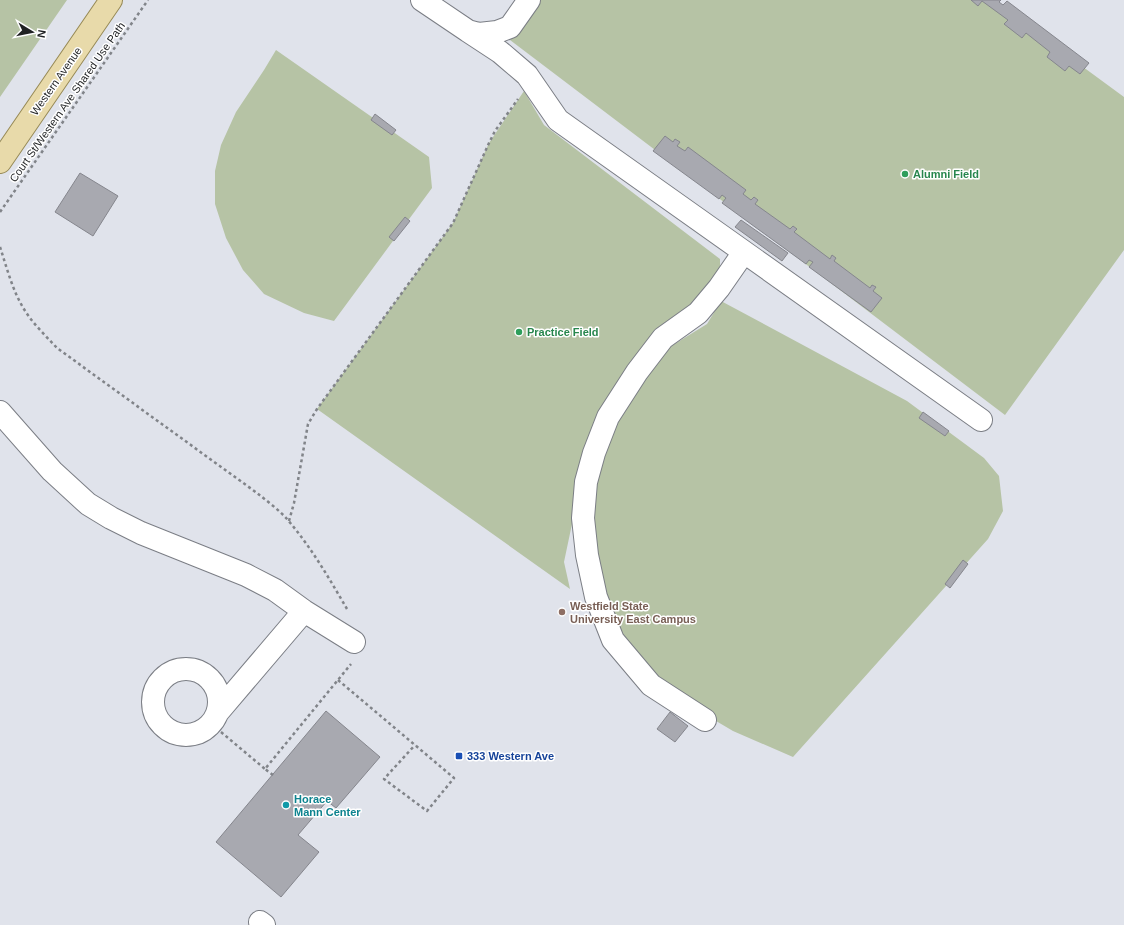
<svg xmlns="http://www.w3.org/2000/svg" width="1124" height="925" font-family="Helvetica,sans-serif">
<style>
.green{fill:#b6c3a5}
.building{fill:#a8a9b0;stroke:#85868d}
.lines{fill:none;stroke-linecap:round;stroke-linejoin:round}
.minor-casing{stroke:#7b7e85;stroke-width:24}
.major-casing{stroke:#978a56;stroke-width:24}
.path{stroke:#818489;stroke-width:2.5;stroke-dasharray:3 3;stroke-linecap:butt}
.minor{stroke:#fff;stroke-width:22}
.major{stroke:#e8daaa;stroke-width:22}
.leisure-dot{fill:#2e9e5b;stroke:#fff;stroke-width:1.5}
.education-dot{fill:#8d6e63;stroke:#fff;stroke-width:1.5}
.transit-dot{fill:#1a4fb4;stroke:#fff;stroke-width:1.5}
.culture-dot{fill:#0f9aa8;stroke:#fff;stroke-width:1.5}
.labels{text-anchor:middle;stroke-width:3;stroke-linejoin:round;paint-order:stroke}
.street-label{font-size:11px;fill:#1f2123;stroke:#fff}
.leisure-label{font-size:11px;font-weight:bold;fill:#27864d;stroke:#fff;text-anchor:start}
.education-label{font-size:11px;font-weight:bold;fill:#785e54;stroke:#fff;text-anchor:start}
.transit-label{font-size:11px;font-weight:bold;fill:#164399;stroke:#fff;text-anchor:start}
.culture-label{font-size:11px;font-weight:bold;fill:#0d838f;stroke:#fff;text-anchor:start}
</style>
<rect width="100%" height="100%" fill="#e0e3eb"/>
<!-- green -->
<path class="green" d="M0,0H67L0,97Z
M539,0H992L1124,97V250L1005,415L510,40Z
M276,50L429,157L432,188L334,321L304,313L264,294L243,270L226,238L215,204V171L221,145L236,112L264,70Z
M524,91L544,125L720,259V266L716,280L676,322L584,467L564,562L570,589L317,409L453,223L489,143Z
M721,301L907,401L984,458L999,476L1003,511L988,539L793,757L733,731L689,705L642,667L619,638L598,582L593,531V478L613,423L652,358L707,324Z"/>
<!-- building -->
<path class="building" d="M971,0H1001L999,2L1003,5L1007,1L1089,63L1080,74L1069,66L1065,71L1047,57L1050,52L1026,33L1022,38L1004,24L1008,20L982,1L978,6Z
M375,114L396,130L392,135L371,120Z
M665,136L673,142L675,139L680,142L677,146L685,151L688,147L746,190L743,194L751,200L754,197L758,200L755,204L790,229L793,226L797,229L794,232L830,259L832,255L836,258L834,261L870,288L872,285L876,287L873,291L882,298L871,312L809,267L813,262L809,260L806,264L722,203L726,198L722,195L719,199L653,151Z
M80,173L118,196L93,236L55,212Z
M405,217L410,221L394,241L389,237Z
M741,220L788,253L782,261L735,227Z
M923,412L949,431L945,436L919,418Z
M963,560L968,564L950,588L945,584Z
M326,711L380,757L336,808L327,801L298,835L319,852L281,897L216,842Z
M670,712L688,726L675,742L657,729Z"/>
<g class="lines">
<defs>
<path id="minor" d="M422,0L468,31L479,34L497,32L510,27L529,0
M468,31L500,52L527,75L558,120L981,420
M0,412L52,471L88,504L111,518L141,533L246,575L275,590L304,611L354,642
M153 702a33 33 0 1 1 66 0a33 33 0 1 1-66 0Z
M218,712L304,611
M705,720L651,685L613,640L596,597L587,555L583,518L586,482L594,453L608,417L637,372L663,338L698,313L719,288L744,252
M260,922L264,925"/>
<path id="major" d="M0,162L111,0"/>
</defs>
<!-- minor casing -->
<use href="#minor" class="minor-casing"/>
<!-- major casing -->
<use href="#major" class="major-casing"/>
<!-- path -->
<path class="path" d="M0,212L148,0
M0,247C6,265 11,285 20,302C29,320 44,334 57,348L257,493C267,501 279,510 287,519C311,547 329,578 347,609
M289,521L294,503L308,424L317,409L453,223L489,143L495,131L518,99
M338,680L454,778L427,811L384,779L415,745
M221,732L265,769
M273,775L265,769L351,664"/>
<!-- minor -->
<use href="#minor" class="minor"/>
<!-- major -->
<use href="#major" class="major"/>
</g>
<!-- markers -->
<g class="leisure-dot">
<circle cx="905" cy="174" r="4"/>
<circle cx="519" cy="332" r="4"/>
</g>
<circle class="education-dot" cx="562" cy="612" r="4"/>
<rect class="transit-dot" x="455" y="752" width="8" height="8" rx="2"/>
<circle class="culture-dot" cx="286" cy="805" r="4"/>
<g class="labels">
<!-- street labels -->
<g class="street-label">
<text transform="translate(56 81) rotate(-55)" y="4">Western Avenue</text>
<text transform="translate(67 102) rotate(-55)" y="4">Court St/Western Ave Shared Use Path</text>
</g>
<!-- leisure labels -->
<g class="leisure-label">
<text x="913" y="178">Alumni Field</text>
<text x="527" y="336">Practice Field</text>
</g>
<!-- education labels -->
<g class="education-label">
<text x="570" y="610">Westfield State<tspan x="570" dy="13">University East Campus</tspan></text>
</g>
<!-- transit labels -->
<g class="transit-label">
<text x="467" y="760">333 Western Ave</text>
</g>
<!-- culture labels -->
<g class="culture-label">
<text x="294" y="803">Horace<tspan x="294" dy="13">Mann Center</tspan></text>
</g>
</g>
<!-- north arrow -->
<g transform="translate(32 32) rotate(100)" stroke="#ffffff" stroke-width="3" paint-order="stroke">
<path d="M0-3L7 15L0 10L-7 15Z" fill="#1f2123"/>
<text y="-6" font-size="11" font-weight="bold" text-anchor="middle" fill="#1f2123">N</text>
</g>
</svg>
